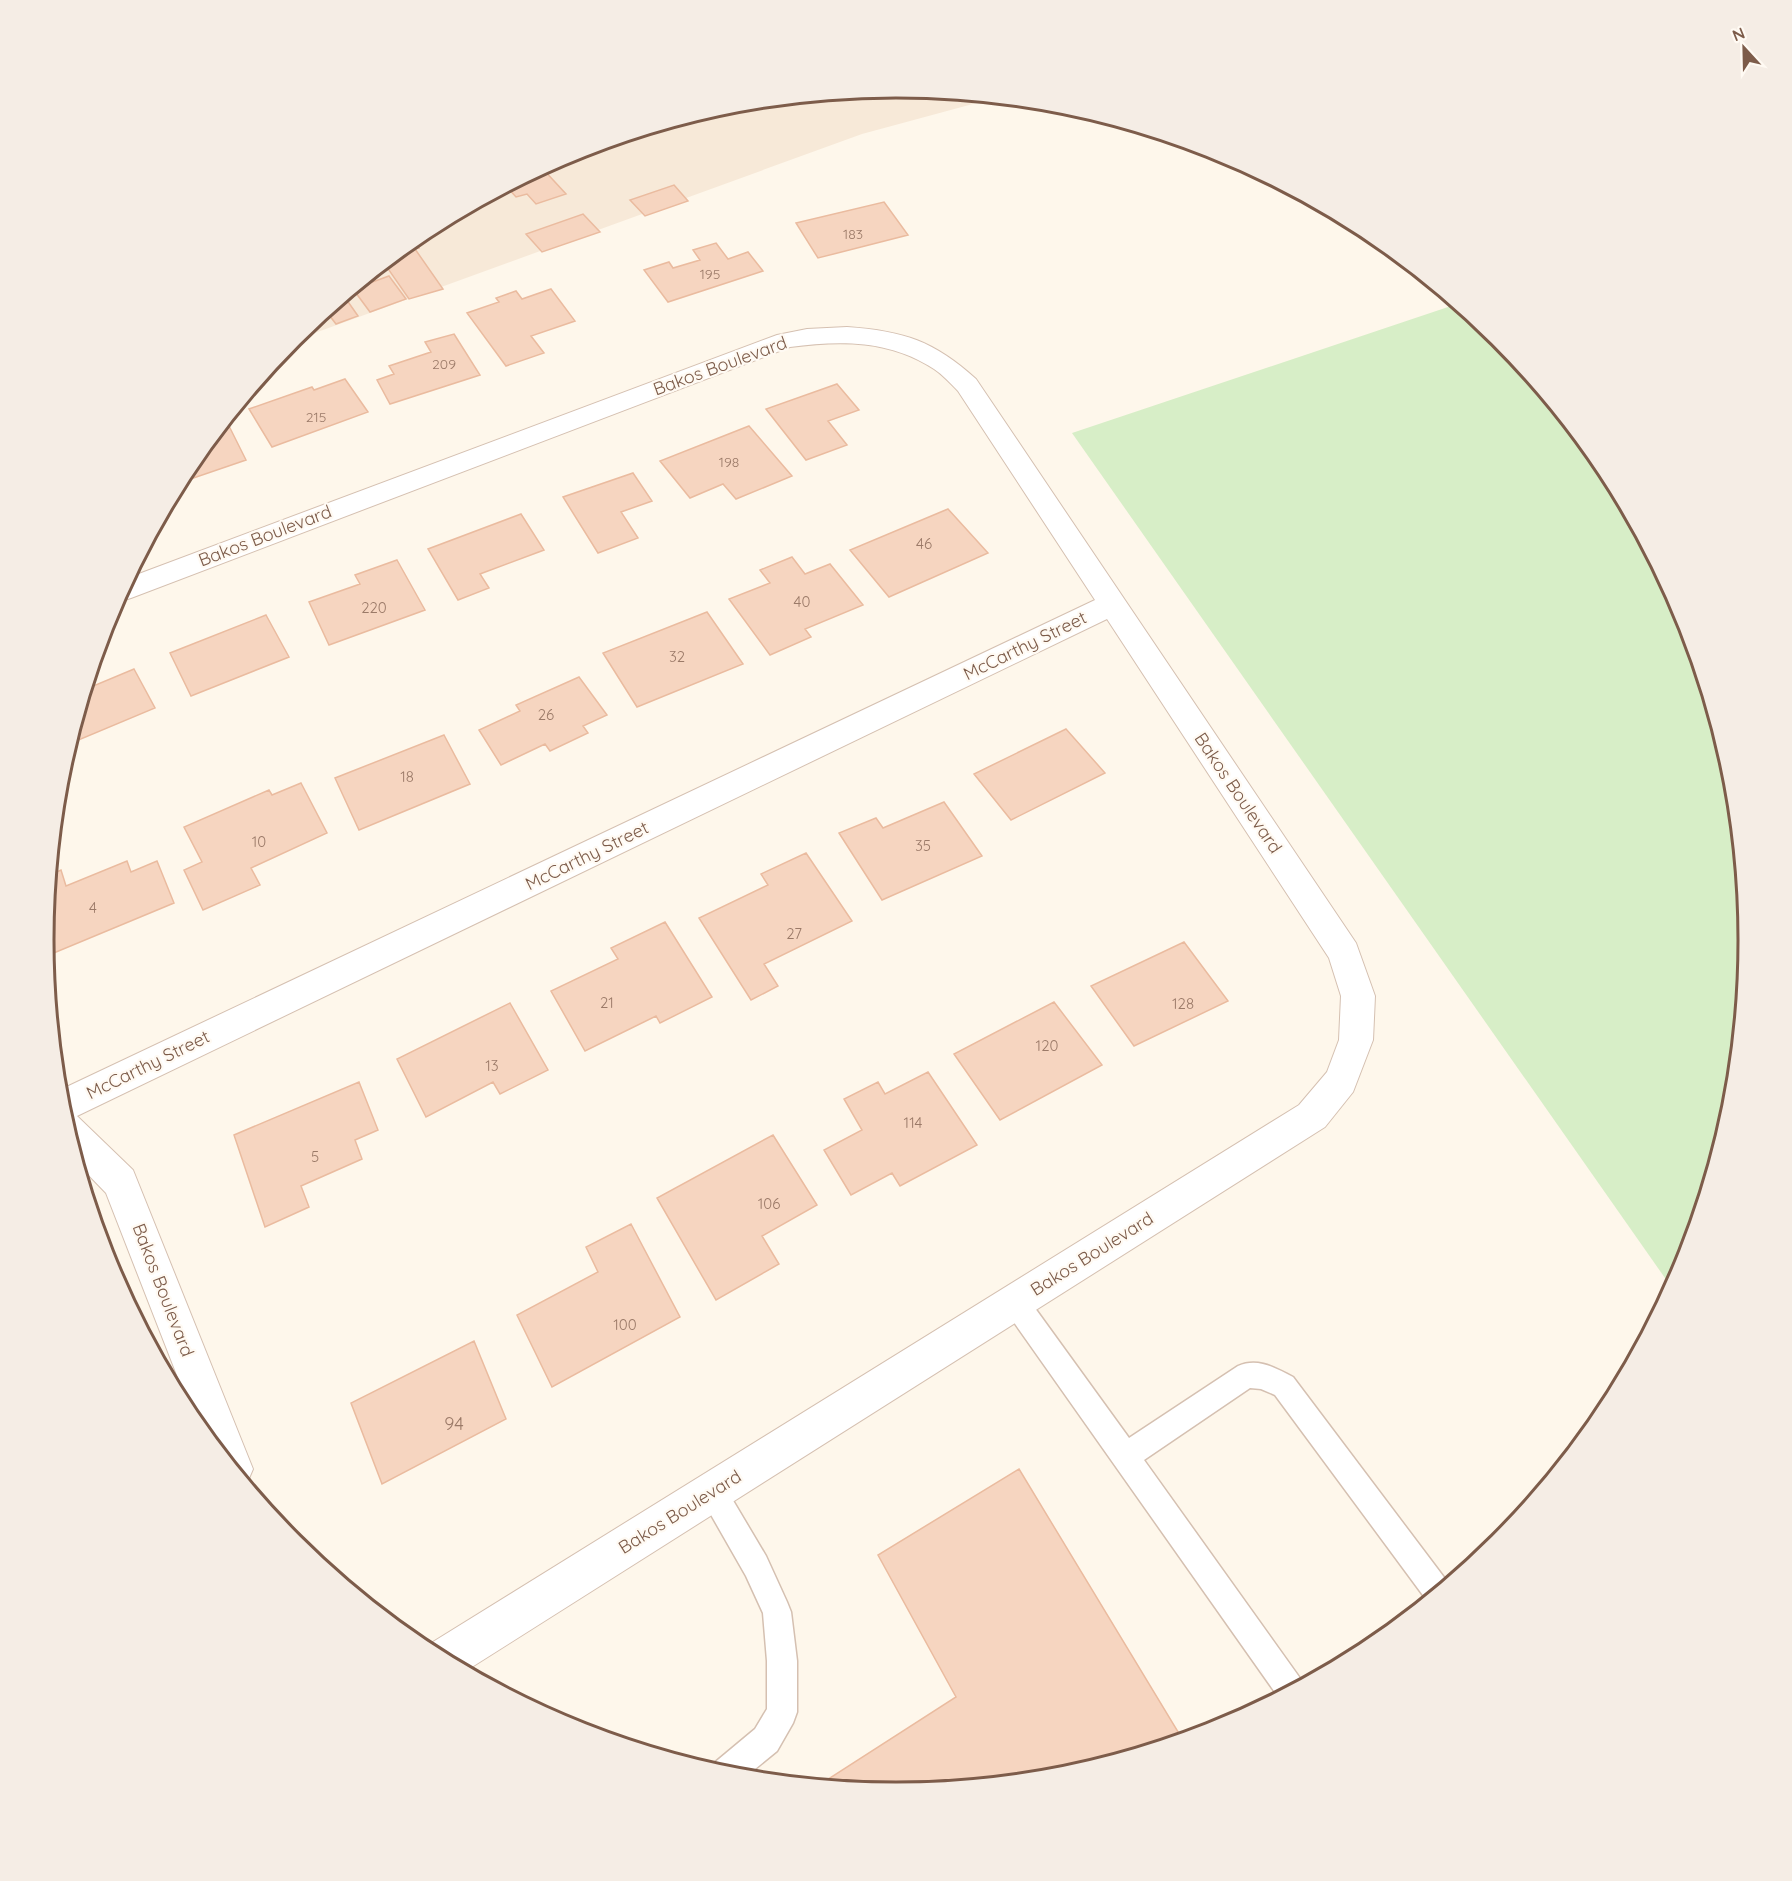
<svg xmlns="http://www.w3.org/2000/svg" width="1792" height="1881" font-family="Quicksand,sans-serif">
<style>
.residential{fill:#f7e9d8}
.green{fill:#d7eec7}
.building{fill:#f6d5c0;stroke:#eabb9f;stroke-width:1.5}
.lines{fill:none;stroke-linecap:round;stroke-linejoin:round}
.service-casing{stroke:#d5c0b1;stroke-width:3}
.minor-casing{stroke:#d5c0b1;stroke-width:2}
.service{fill:#fff;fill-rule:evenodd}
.minor{fill:#fff;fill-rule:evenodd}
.labels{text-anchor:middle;stroke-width:4.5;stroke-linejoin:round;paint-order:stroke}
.far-number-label{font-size:14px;fill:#9b7a68}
.number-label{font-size:15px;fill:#9b7a68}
.street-label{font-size:18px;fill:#7d5c4a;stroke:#fffaf3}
.near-number-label{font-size:18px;fill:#9b7a68}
.rim{fill:none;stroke:#7d5c4a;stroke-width:3}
</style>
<rect width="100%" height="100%" fill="#fef7eb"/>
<!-- residential -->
<path class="residential" d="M896,88L995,98L862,134L290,342L423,231L570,153L730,104Z"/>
<!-- green -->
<path class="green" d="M1457,304L1499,338L1605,467L1684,615L1732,775L1748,941L1732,1107L1683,1267L1672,1288L1072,433Z"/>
<!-- building -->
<path class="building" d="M743,103L745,104L714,115L709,111Z
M583,149L590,156L565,164L560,158Z
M542,168L566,194L536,204L527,194L516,197L507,187Z
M674,185L688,201L645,216L630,200Z
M884,202L908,235L818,258L796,223Z
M583,214L600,232L542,252L526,234Z
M413,239L419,248L415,249L443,289L409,299L384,263Z
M716,243L728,259L748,252L763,271L668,302L644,270L669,262L673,268L700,260L693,250Z
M389,276L406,299L370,312L353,289Z
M551,289L575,321L531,336L544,353L506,366L467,313L499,302L496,298L516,291L522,299Z
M344,296L358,316L336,324L326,311Z
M454,334L480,375L390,404L377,380L394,374L389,366L431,352L425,342Z
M345,379L368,412L272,447L249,409L312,387L314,390Z
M837,384L859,410L828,421L847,445L806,460L766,409Z
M226,420L246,460L179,483L187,467Z
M749,426L792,476L736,499L723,484L690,498L660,461Z
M633,473L652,501L621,512L638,538L598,553L563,497Z
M948,509L988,553L889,597L850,550Z
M521,514L544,550L480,574L489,588L458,600L428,549Z
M792,557L805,574L830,564L863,605L805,629L811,637L770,655L729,599L770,583L760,570Z
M397,560L425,610L329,645L309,602L360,584L355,575Z
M707,612L743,664L637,707L603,653Z
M266,615L289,657L191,696L170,653Z
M134,669L155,708L69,744L86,689Z
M579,677L607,715L583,726L588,733L550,751L545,744L501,765L479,730L520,711L516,705Z
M1066,729L1105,773L1011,820L974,774Z
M444,735L470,784L359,830L335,778Z
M301,783L327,833L251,868L260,885L203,910L184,870L202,862L184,827L269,790L272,795Z
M944,802L982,856L882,900L839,833L876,818L883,828Z
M806,853L852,921L764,964L778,986L751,1000L699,918L768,885L761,874Z
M127,861L131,872L157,861L174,903L49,955L44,940L50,875L61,870L66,886Z
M665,922L712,997L660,1023L656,1016L585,1051L551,991L618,959L611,948Z
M1184,942L1228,1001L1134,1046L1091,986Z
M1054,1002L1102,1065L1000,1120L954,1054Z
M510,1003L548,1070L500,1094L493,1082L426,1117L397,1059Z
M928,1072L977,1145L900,1186L892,1173L851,1195L824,1150L862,1130L844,1099L878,1082L885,1094Z
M359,1082L378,1130L355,1140L362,1159L301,1186L309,1207L265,1227L234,1135Z
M773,1135L817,1205L762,1236L779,1264L716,1300L657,1198Z
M631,1224L680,1317L552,1387L517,1315L598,1272L586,1247Z
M474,1341L506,1419L382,1484L351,1403Z
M1019,1469L1183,1740L1062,1777L896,1793L819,1785L956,1697L878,1555Z"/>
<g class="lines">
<defs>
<path id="service" d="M1015,1289L1024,1293L1129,1438L1238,1366C1258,1357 1275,1368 1293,1377L1449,1584L1428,1602L1275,1395L1261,1389L1250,1388L1144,1460L1302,1681L1304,1684L1279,1698L1006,1311L1002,1302L1006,1293Z
M712,1478L722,1482L766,1556L787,1602L791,1612L797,1661V1712L793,1723L777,1751L744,1778L711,1771L713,1764L755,1729L767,1709V1661L763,1613L746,1576L698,1492L702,1482Z"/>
<path id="minor" d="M847,327C904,331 934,341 976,379L1356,943L1375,996L1373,1040L1353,1092L1325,1127L464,1672L425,1651L428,1645L1299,1105L1327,1072L1339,1040L1341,996L1329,958L1107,619L77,1116L133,1170L253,1469L247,1483L245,1484L196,1424L106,1193L77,1163L60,1106L58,1091L1095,600L958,391C950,383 943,375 934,369C890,340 841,340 790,347L131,598L121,601L116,600L128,578L777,335L807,329Z"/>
</defs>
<!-- service casing -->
<use href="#service" class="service-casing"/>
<!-- minor casing -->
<use href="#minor" class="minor-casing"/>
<!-- service -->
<use href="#service" class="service"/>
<!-- minor -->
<use href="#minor" class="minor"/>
</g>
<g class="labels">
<!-- far-number labels -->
<g class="far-number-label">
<text x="853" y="239">183</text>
<text x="710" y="279">195</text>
<text x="444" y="369">209</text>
<text x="316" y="422">215</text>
<text x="729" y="467">198</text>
</g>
<!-- number labels -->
<g class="number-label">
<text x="924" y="549">46</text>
<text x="802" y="607">40</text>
<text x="374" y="613">220</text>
<text x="677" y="662">32</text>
<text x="546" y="720">26</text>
<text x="407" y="782">18</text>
<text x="259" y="847">10</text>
<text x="923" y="851">35</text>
<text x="93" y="913">4</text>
<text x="794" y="939">27</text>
<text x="607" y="1008">21</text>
<text x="1183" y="1009">128</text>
<text x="1047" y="1051">120</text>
<text x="492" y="1071">13</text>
<text x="913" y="1128">114</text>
<text x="315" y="1162">5</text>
<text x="769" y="1209">106</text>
<text x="625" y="1330">100</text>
</g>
<!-- street labels -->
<g class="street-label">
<text transform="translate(720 366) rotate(-20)" y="6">Bakos Boulevard</text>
<text transform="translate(265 536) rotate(-21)" y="6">Bakos Boulevard</text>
<text transform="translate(1025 646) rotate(-26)" y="6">McCarthy Street</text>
<text transform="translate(1238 793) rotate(56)" y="6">Bakos Boulevard</text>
<text transform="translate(587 856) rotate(-26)" y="6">McCarthy Street</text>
<text transform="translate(148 1065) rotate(-26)" y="6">McCarthy Street</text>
<text transform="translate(1092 1254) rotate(-32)" y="6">Bakos Boulevard</text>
<text transform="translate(163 1290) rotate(69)" y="6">Bakos Boulevard</text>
<text transform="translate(680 1512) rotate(-32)" y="6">Bakos Boulevard</text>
</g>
<!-- near-number labels -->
<g class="near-number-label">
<text x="454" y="1430">94</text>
</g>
</g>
<!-- crop -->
<path d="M0 0H1792V1881H0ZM54 940a842 842 0 1 1 1684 0a842 842 0 1 1-1684 0Z" fill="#f5ede5" fill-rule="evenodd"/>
<path class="rim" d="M54 940a842 842 0 1 1 1684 0a842 842 0 1 1-1684 0Z"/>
<!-- north arrow -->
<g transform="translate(1744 48) rotate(338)" stroke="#fffaf3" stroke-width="4.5" paint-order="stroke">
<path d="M0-4.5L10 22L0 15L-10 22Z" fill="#7d5c4a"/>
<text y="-9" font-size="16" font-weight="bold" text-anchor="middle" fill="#7d5c4a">N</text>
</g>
</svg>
